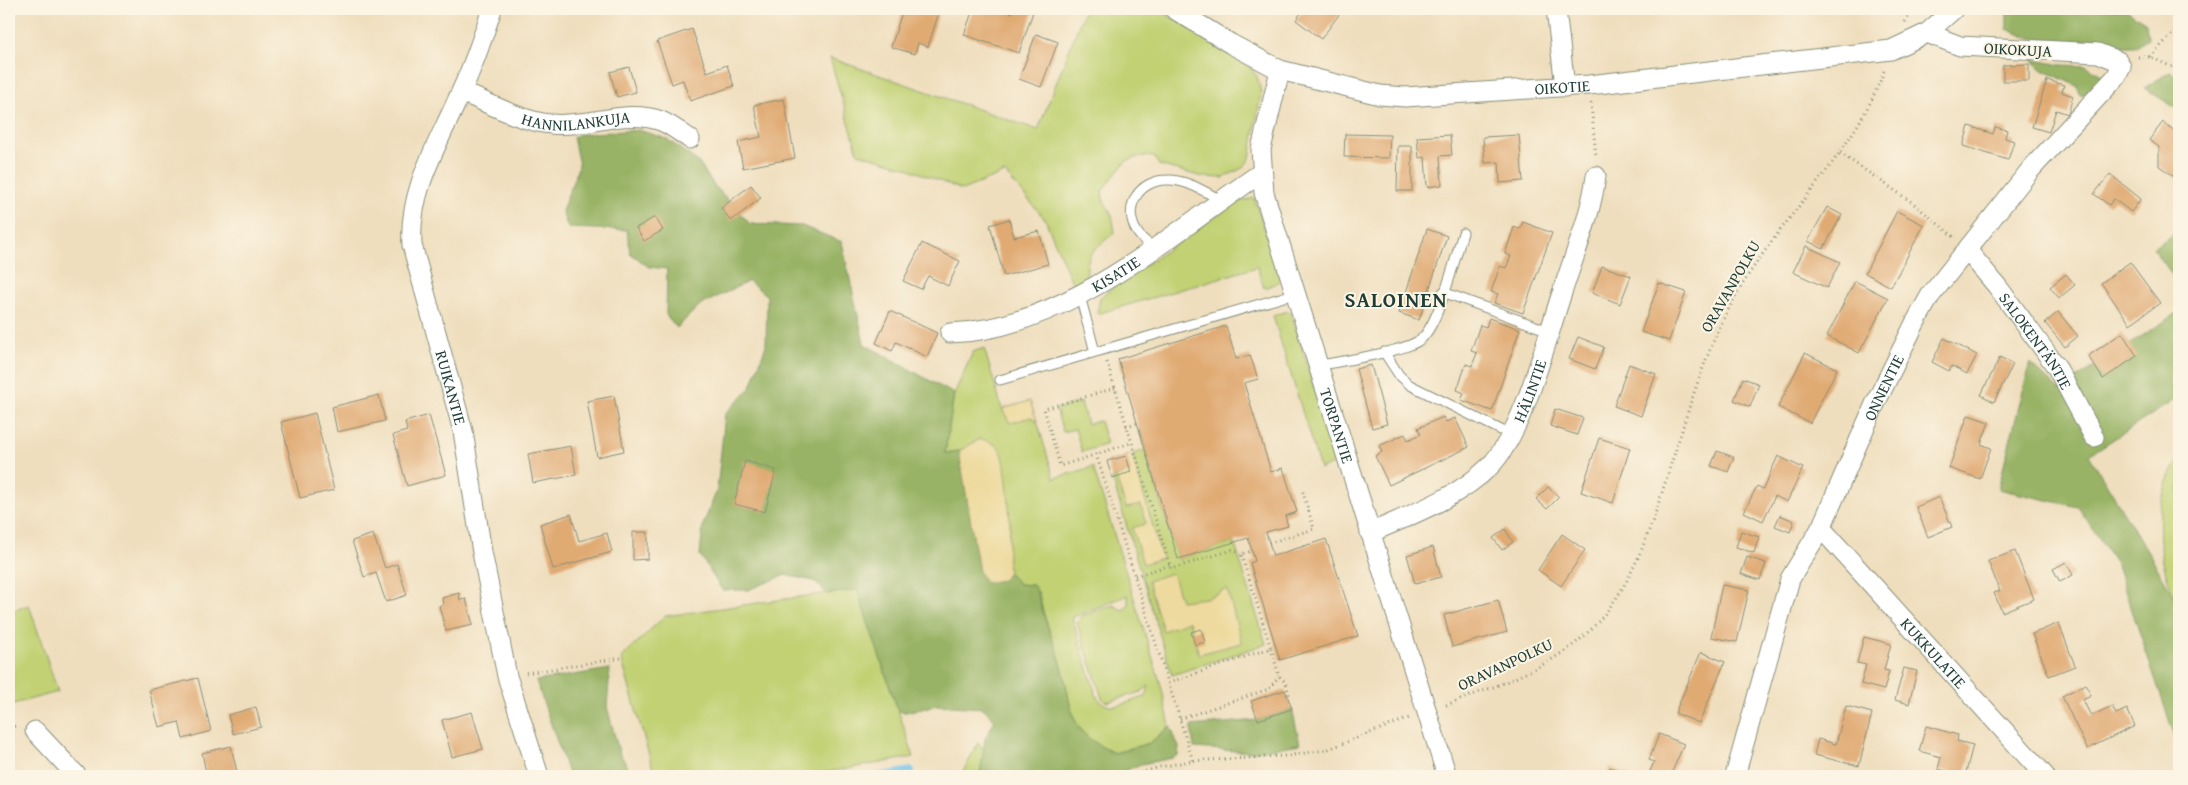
<svg xmlns="http://www.w3.org/2000/svg" width="2188" height="785" font-family="'Gentium Book Plus',serif">
<style>
.green{fill:#c1d173;stroke:#708754;fill-rule:evenodd}
.forest{fill:#98b365;stroke:#5c784c}
.sand{fill:#eeda9e;stroke:#868c69}
.lines{fill:none;stroke-linecap:round;stroke-linejoin:round}
.stream{stroke:#6dc3ea;stroke-width:6}
.building{fill:#e0aa73}
.lane-casing{stroke:#878e78;stroke-width:11}
.street-casing{stroke:#878e78;stroke-width:21}
.path{stroke:#878e78;stroke-width:3;stroke-dasharray:1 4;stroke-linecap:butt}
.lane{stroke:#fff;stroke-width:9}
.street{stroke:#fff;stroke-width:19}
.labels{text-anchor:middle;stroke-width:4;stroke-linejoin:round;paint-order:stroke}
.street-label{font-size:16px;fill:#1f3d34;stroke:#fcf5e5}
.district-label{font-size:21px;font-weight:bold;letter-spacing:1px;fill:#1f3d34;stroke:#fcf5e5}
</style>
<rect width="100%" height="100%" fill="#fcf5e5"/>
<filter id="ink" filterUnits="userSpaceOnUse"><feTurbulence type="fractalNoise" baseFrequency=".02" numOctaves="2"/><feDisplacementMap in="SourceGraphic" scale="10" xChannelSelector="R" yChannelSelector="G"/><feConvolveMatrix kernelMatrix="1 2 1 2 8 2 1 2 1" color-interpolation-filters="sRGB"/></filter>
<filter id="wash" filterUnits="userSpaceOnUse"><feTurbulence type="fractalNoise" baseFrequency=".0096" numOctaves="4" result="noise"/><feDisplacementMap in="SourceGraphic" scale="20" xChannelSelector="R" yChannelSelector="G"/><feGaussianBlur stdDeviation="1.12" result="paint"/><feColorMatrix in="noise" values="0 0 0 0 0 0 0 0 0 0 0 0 0 0 0 0 0 1.4 0 .05"/><feComposite in="paint" operator="in"/></filter>
<g filter="url(#wash)">
<rect width="100%" height="100%" fill="#efdebd"/>
<!-- green -->
<path class="green" d="M1085,9H1158L1244,61L1257,76L1261,93L1250,158L1244,167L1223,178L1203,177L1159,165L1154,157L1142,156L1126,161L1102,191L1103,199L1112,215L1115,232C1096,249 1085,250 1087,279L1074,287L1045,219L1005,173L962,190L905,167L858,153L830,58L1038,130Z
M1254,198L1280,278L1277,283L1264,288L1257,267L1097,314L1100,298L1105,293L1235,203Z
M1287,311L1291,313L1336,459L1333,464L1320,469L1273,316Z
M984,348L1002,409L1010,422L1031,417L1037,421L1054,478L1093,467L1161,685L1170,726L1150,743L1114,753C1100,747 1089,742 1080,729C1067,711 1068,691 1063,670C1056,644 1043,620 1039,593C1028,588 1017,585 1010,574C1001,560 1011,537 1010,521C1006,492 992,466 980,439L959,451L945,453L954,394L973,352ZM1128,595V606L1122,610L1113,605L1081,616L1077,623L1102,698L1107,702L1141,692L1149,686L1146,697C1127,700 1109,717 1096,695L1073,621V617Z
M1081,402L1087,424L1100,421L1107,444L1082,452L1075,429L1063,432L1056,409Z
M1145,450L1178,559L1234,542L1266,644L1172,675L1112,478L1130,472L1126,456Z
M2179,459V604C2155,563 2151,498 2179,459Z
M857,589L914,757L805,776H655L621,658L665,616Z
M29,605L58,692L9,705V612Z
M978,743L1009,776H961Z"/>
<!-- forest -->
<path class="forest" d="M2007,9H2125L2146,23L2148,39L2137,46H2125L2110,43L2028,38L2007,29Z
M2031,59L2060,65L2087,66L2103,76L2099,84L2081,96L2077,86L2043,70Z
M2170,72L2179,77V110L2144,88Z
M639,130L667,139L698,162L714,185L750,224L802,226L842,242L864,344L954,394L945,453L959,451L979,571L1002,580L1009,573L1019,584L1033,585C1039,593 1039,601 1042,610C1048,630 1058,650 1063,671C1074,716 1068,731 1114,753L1150,743L1170,726L1179,747L1178,755L1173,758L1141,764L1113,776H982L980,774L985,739L995,720L983,708L937,705L905,712L898,711L857,590L827,594L814,581L785,575L748,590H722L700,555L703,525L717,490L725,414L751,387L766,345L767,296L749,281L699,306L677,328L666,315L667,269L649,267L630,253L627,230L568,228L562,211L579,165L573,137L582,134Z
M2179,231V284L2153,248Z
M2179,312V397L2089,455L2179,604V749L2116,563L2078,507L1998,489L2030,363L2059,390Z
M610,669L607,707L619,752L633,776H569L536,681Z
M1292,709L1300,744L1251,752L1194,748L1191,726L1258,720Z"/>
<!-- sand -->
<path class="sand" d="M1030,401L1037,421L1031,417L1010,423L1002,409Z
M980,439C989,441 998,444 1002,453C1006,462 1010,515 1010,527C1009,543 1006,558 1009,573L1002,580L985,583L979,571L959,451Z
M1132,454L1162,558L1143,564L1132,528L1146,524L1141,505L1126,508L1116,477L1130,472L1126,456Z
M1172,573L1181,601L1207,598L1227,589L1242,643L1199,654L1189,621L1163,631L1148,581Z"/>
<g class="lines">
<!-- stream -->
<path class="stream" d="M876,776L912,770"/>
</g>
<g id="blocks">
<!-- building -->
<path class="building" d="M903,9H916L927,12L928,9H940L928,47L918,43L915,54L891,47Z
M973,9H1001L1012,13L1013,9H1034L1019,53L964,35Z
M1304,9H1343L1321,39L1296,20Z
M692,29L707,72L727,65L734,86L690,101L683,80L672,84L657,41Z
M1036,34L1058,42L1041,87L1019,79Z
M2029,64V81H2003V65Z
M629,67L636,92L617,97L610,72Z
M2047,80L2064,85L2062,92L2073,96L2068,114L2056,110L2049,132L2032,127Z
M784,99L795,158L743,168L738,142L761,137L754,105Z
M2163,122L2179,134V175L2177,178L2159,166V147L2149,140Z
M1969,126L1993,134L1995,127L2007,130L2005,138L2014,141L2008,160L1963,146Z
M1345,134L1390,135L1389,158L1344,157Z
M1450,135L1452,155L1440,156L1442,185L1427,187L1425,157L1419,158L1417,137Z
M1519,135L1523,181L1500,183L1499,162L1485,163L1483,137Z
M1398,146H1412V191H1397Z
M2110,174L2141,199L2131,212L2114,199L2109,205L2094,194Z
M751,185L761,198L731,221L721,208Z
M1827,207L1842,215L1823,249L1808,241Z
M1897,211L1924,225L1891,287L1865,273Z
M655,217L663,230L644,241L636,228Z
M1009,219L1014,237L1039,231L1048,264L1004,276L990,225Z
M1523,222L1552,233L1523,313L1494,303L1498,294L1491,292L1500,266L1506,268L1511,256L1505,254L1514,227L1520,229Z
M1427,229L1447,236L1419,320L1399,313Z
M922,243L960,261L948,286L928,276L921,289L903,281Z
M1806,246L1840,262L1827,288L1793,272Z
M2130,262L2160,303L2130,324L2101,283Z
M1602,266L1631,276L1620,304L1592,293Z
M2066,274L2075,285L2059,298L2050,287Z
M1855,281L1888,298L1859,353L1827,336Z
M1659,283L1686,292L1669,341L1641,332Z
M890,311L937,333L927,357L896,342L892,351L876,343Z
M2058,312L2078,336L2065,347L2045,323Z
M1489,318L1520,329L1492,411L1461,400L1464,393L1457,390L1466,364L1472,366L1477,353L1471,351L1480,325L1486,327Z
M1226,326L1236,359L1250,355L1258,379L1244,383L1271,472L1283,468L1297,512L1285,516L1288,526L1266,532L1273,556L1326,539L1358,636L1280,660L1250,563L1255,561L1248,538L1178,559L1118,359Z
M2122,333L2137,356L2103,379L2088,356Z
M1578,337L1604,347L1595,369L1569,359Z
M1944,338L1977,355L1967,374L1952,366L1949,371L1932,362Z
M1805,353L1837,369L1810,423L1778,407Z
M2000,357L2013,364L1994,402L1981,395Z
M1629,364L1656,374L1641,416L1614,406Z
M1371,365L1387,424L1372,428L1356,369Z
M1743,378L1759,384L1750,407L1734,400Z
M379,395L385,421L337,432L332,407Z
M614,396L624,451L597,457L587,401Z
M1555,409L1583,418L1577,435L1550,426Z
M315,413L334,490L300,498L281,422Z
M429,415L446,475L407,486L393,435L407,431L405,422Z
M1968,415L1989,422L1981,444L1991,448L1980,479L1949,468Z
M1443,417L1446,422L1455,418L1469,447L1389,485L1375,456L1382,452L1379,446L1405,434L1408,440L1421,434L1418,428Z
M1599,438L1630,448L1613,503L1581,492Z
M571,446L576,475L533,483L528,454Z
M1717,451L1734,457L1728,472L1711,466Z
M1126,456L1131,472L1112,478L1107,461Z
M1778,456L1803,468L1787,502L1775,496L1763,521L1744,512L1757,486L1763,489Z
M745,461L776,470L765,512L734,504Z
M1548,487L1559,497L1547,509L1536,499Z
M1939,497L1952,527L1928,537L1916,507Z
M571,514L579,541L607,533L612,552L553,569L540,524Z
M1780,515L1794,521L1790,532L1775,526Z
M1505,529L1513,542L1502,550L1493,538Z
M1741,531L1759,537L1754,553L1736,547Z
M633,532H648V559L633,560Z
M373,534L385,568L397,564L407,595L386,602L376,573L364,577L352,541Z
M1562,534L1585,550L1561,586L1538,570Z
M1433,547L1441,577L1415,584L1407,555Z
M2015,551L2034,599L2002,612L1994,593L2000,591L1988,561Z
M1747,557L1766,563L1760,580L1741,574Z
M2066,562L2073,575L2060,582L2053,569Z
M1722,585L1749,590L1737,642L1711,637Z
M459,593L460,600L466,599L473,625L446,631L439,606L443,605L442,598Z
M1498,600L1507,632L1452,647L1444,615Z
M2059,623L2075,666L2049,676L2032,634Z
M1201,629L1205,642L1195,645L1191,632Z
M1864,637L1891,644L1884,670L1889,671L1884,690L1861,684L1866,665L1857,663Z
M1701,652L1725,662L1699,723L1675,713Z
M1904,668L1917,671L1909,704L1895,700Z
M198,678L211,731L183,739L179,722L159,727L149,690Z
M2086,684L2091,696L2083,700L2091,716L2112,706L2116,714L2127,709L2135,726L2087,749L2062,696Z
M1285,690L1292,709L1258,720L1251,701Z
M1846,706L1872,713L1859,766L1814,755L1818,739L1836,744Z
M256,707L261,727L233,734L228,715Z
M472,712L483,749L452,757L442,720Z
M1926,726L1958,735L1957,741L1973,745L1965,776L1938,769L1941,757L1919,751Z
M1659,734L1684,744L1672,772L1677,776H1648L1654,762L1649,760Z
M231,746L238,776H190L206,772L202,753Z
M1610,767L1632,776H1606Z"/>
</g>
</g>
<g filter="url(#ink)">
<use href="#blocks" fill-opacity="0" stroke="#878e78" stroke-width="1"/>
<g class="lines">
<defs>
<path id="lane" d="M1154,248C1148,243 1141,239 1137,232C1122,207 1139,180 1167,180C1186,179 1205,192 1221,200
M1443,292L1549,331
M1080,296L1095,352
M1384,352L1399,375L1410,385L1511,435
M1317,366C1339,361 1406,352 1421,339C1439,324 1455,258 1463,233
M1000,380L1294,294"/>
<g id="street">
<path id="s1" d="M492,9C483,37 473,67 460,94C439,143 408,190 412,245L463,431L482,552L507,676L539,776"/>
<path id="s2" d="M1174,9L1231,44L1280,70L1380,95L1405,97L1589,85L1891,50L1927,33L1954,9"/>
<path d="M1556,9L1565,87"/>
<path id="s3" d="M1280,70L1261,149L1264,193L1447,776"/>
<path id="s4" d="M462,92C488,103 523,122 551,124C589,128 625,108 661,121C671,125 681,133 690,139"/>
<path id="s5" d="M1967,250L1997,286L2056,366L2094,437"/>
<path id="s6" d="M950,333C1065,330 1170,234 1261,173"/>
<path id="s7" d="M1821,528L2045,776"/>
<path id="s8" d="M1370,533C1410,515 1456,499 1489,467C1523,434 1546,340 1562,293C1574,255 1591,216 1596,176"/>
<path d="M35,731L77,776"/>
<path id="s9" d="M1735,776L1790,579L1821,528L1875,404L1915,323L1930,296L2031,169L2116,77L2121,67L2118,61L2098,53L1960,46L1927,33"/>
</g>
</defs>
<!-- lane casing -->
<use href="#lane" class="lane-casing"/>
<!-- street casing -->
<use href="#street" class="street-casing"/>
<!-- path -->
<path class="path" d="M1905,22L1912,9
M2138,57H2150L2179,70
M2150,57L2177,29
M1591,103L1596,157
M1840,153L1913,203L1954,237
M1107,362L1171,569L1232,550L1241,554
M1115,388L1044,409L1060,466L1131,443
M1126,426L1137,423
M1096,454L1193,761
M1269,543L1314,529L1302,489
M1135,576L1170,565
M1271,648L1279,676L1286,683L1289,695L1288,697
M526,673L621,658
M1168,683L1271,648L1241,554L1252,551
M1446,705C1488,689 1536,673 1573,645C1635,598 1653,518 1676,449C1692,398 1708,346 1734,299C1778,219 1852,158 1884,71
M1180,719L1269,689L1279,676
M9,727L16,726
M1131,776L1160,767L1191,761L1285,756L1326,750L1409,718"/>
<!-- lane -->
<use href="#lane" class="lane"/>
<!-- street -->
<use href="#street" class="street"/>
</g>
</g>
<g class="labels">
<!-- street labels -->
<g class="street-label">
<text transform="translate(2018 49) rotate(3)" y="6">OIKOKUJA</text>
<text dy="6" stroke="none"><textPath href="#s2" startOffset="408">OIKOTIE</textPath></text>
<text dy="6" stroke="none"><textPath href="#s4" startOffset="120">HANNILANKUJA</textPath></text>
<text dy="6" stroke="none"><textPath href="#s6" startOffset="178">KISATIE</textPath></text>
<text transform="translate(1730 286) rotate(-60)" y="6">ORAVANPOLKU</text>
<text dy="6" stroke="none"><textPath href="#s5" startOffset="114">SALOKENTÄNTIE</textPath></text>
<text dy="6" stroke="none"><textPath href="#s1" startOffset="399">RUIKANTIE</textPath></text>
<text dy="6" stroke="none"><textPath href="#s9" startOffset="418">ONNENTIE</textPath></text>
<text dy="6" stroke="none"><textPath href="#s8" startOffset="224">HÄLINTIE</textPath></text>
<text dy="6" stroke="none"><textPath href="#s3" startOffset="369">TORPANTIE</textPath></text>
<text dy="6" stroke="none"><textPath href="#s7" startOffset="168">KUKKULATIE</textPath></text>
<text transform="translate(1505 664) rotate(-25)" y="6">ORAVANPOLKU</text>
</g>
<!-- district labels -->
<g class="district-label">
<text x="1396" y="307">SALOINEN</text>
</g>
</g>
<!-- margin -->
<rect width="2188" height="785" fill="none" stroke="#fcf5e5" stroke-width="30"/>
</svg>
